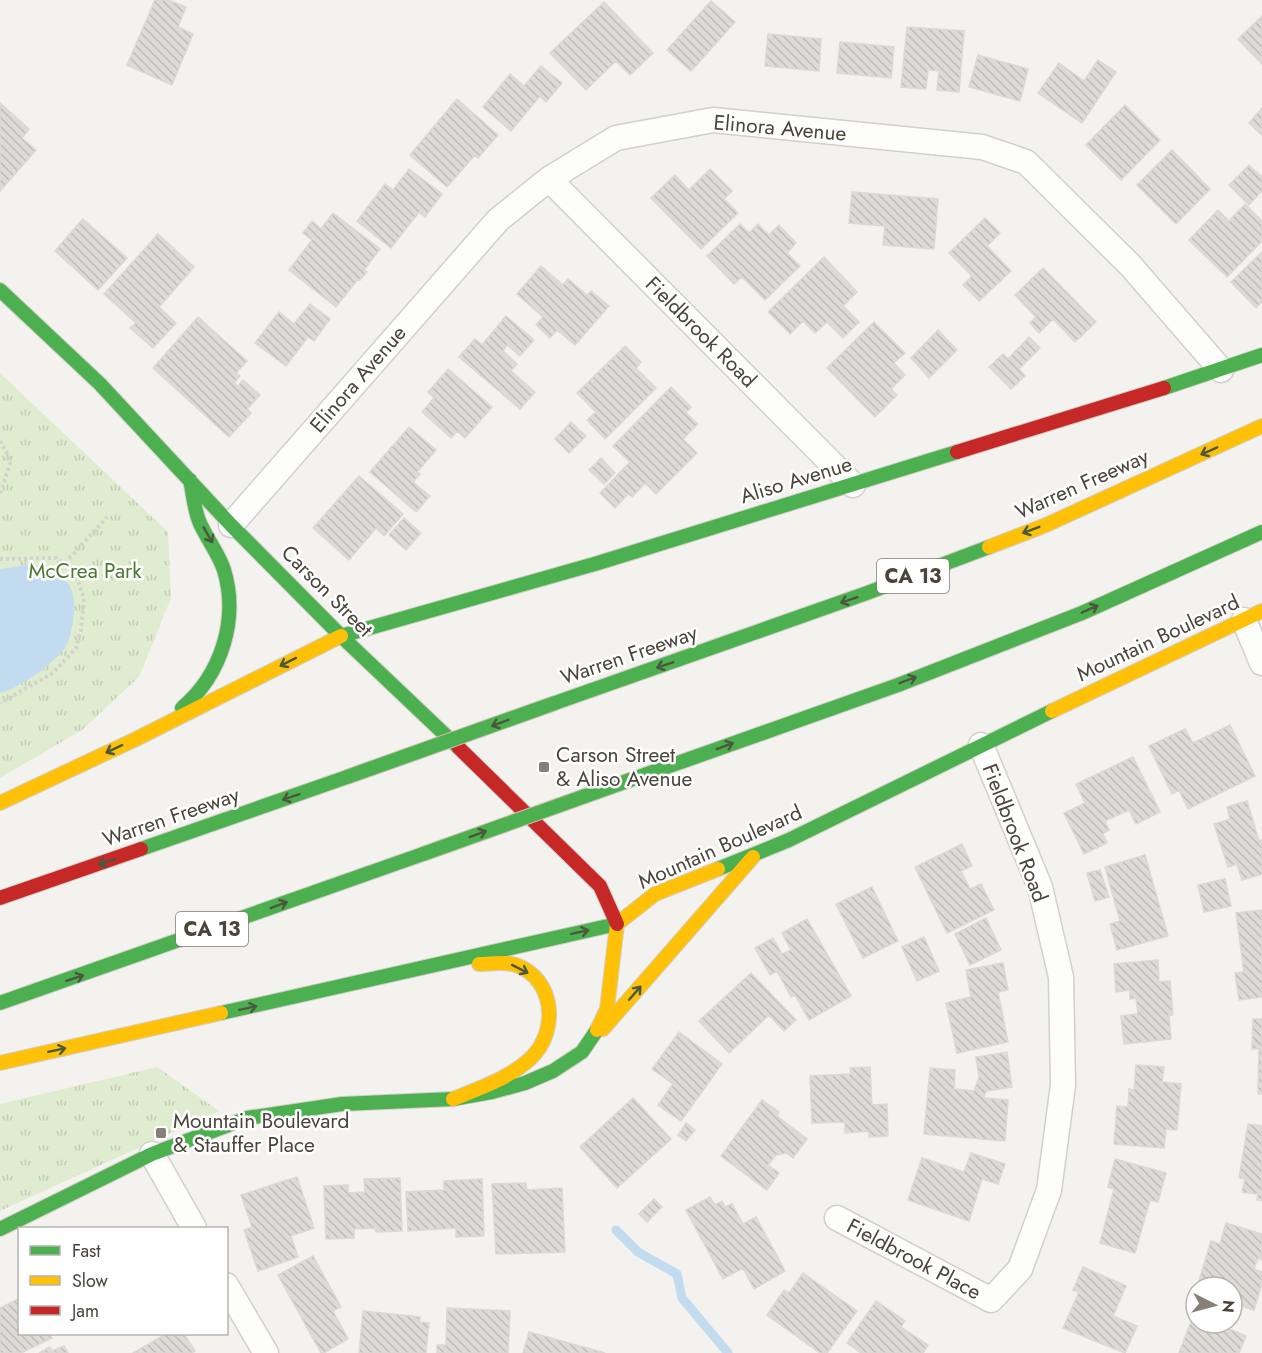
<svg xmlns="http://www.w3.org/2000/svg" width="1262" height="1353" font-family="Jost,sans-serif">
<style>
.park{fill:url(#park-tufts)}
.water{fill:#c2dbee}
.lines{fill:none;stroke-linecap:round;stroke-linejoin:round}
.stream{stroke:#c2dbee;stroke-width:9}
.building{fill:url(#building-back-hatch);stroke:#dbd9d4;stroke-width:1.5}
.street-casing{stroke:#d1d0cc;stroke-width:27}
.fast-casing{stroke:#d2cfc5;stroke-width:16}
.slow-casing{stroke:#d2cfc5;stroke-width:16}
.jam-casing{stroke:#d2cfc5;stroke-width:16}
.path{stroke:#d3d2cc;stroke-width:4;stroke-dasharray:3 3;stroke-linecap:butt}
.street{stroke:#fdfdfc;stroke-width:24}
.fast{stroke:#4caf50;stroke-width:14}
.slow{stroke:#ffc107;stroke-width:14}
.jam{stroke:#c62828;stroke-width:14}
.fast-bridge-casing{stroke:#c9bfab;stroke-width:16;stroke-linecap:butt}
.fast-bridge{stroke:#4caf50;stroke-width:14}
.oneway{stroke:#4a593e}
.poi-dot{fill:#858179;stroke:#fff;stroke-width:2}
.labels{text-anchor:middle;stroke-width:5;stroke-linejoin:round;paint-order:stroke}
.shield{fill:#fff;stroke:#807c75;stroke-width:1.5}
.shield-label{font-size:20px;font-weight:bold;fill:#4a443a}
.street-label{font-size:21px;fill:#4a443a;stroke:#fff}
.park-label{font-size:21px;fill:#49792f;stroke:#fff}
.poi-label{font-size:21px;fill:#4a443a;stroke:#fff;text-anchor:start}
</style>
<defs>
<pattern id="park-tufts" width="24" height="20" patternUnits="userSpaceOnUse" patternTransform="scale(1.5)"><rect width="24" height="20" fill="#e0ecd0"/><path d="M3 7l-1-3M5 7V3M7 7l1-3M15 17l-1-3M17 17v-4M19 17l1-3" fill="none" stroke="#c2ccb3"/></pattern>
<pattern id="building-back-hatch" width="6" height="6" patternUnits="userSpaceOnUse" patternTransform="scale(1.5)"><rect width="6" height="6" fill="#dddbd6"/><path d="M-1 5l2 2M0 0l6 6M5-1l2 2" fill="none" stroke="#bfbdb8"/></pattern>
</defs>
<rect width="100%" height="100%" fill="#f3f2ee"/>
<!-- park -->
<path class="park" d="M0,373L168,532L171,598L139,677L82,730L0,778Z
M157,1067L219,1111L0,1211V1104Z"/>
<!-- water -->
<path class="water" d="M29,565C64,571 79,584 73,621C72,629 69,641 65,648C53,664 19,689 0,693V569Z"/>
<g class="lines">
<!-- stream -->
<path class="stream" d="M616,1230L638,1252L677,1274L682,1298L728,1353"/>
</g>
<!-- building -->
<path class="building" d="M155,0H168L186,7L178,27L193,34L172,85L127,65Z
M711,1L735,22L691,71L667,50Z
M604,2L653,53L630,75L616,61L586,90L550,53Z
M1262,16V64L1238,39Z
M907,27L964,31L959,92L937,90L939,71L928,70L926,89L901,87Z
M768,34L821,39L819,71L765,66Z
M840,42L894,47L891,78L837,73Z
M978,55L1028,69L1020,101L969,87Z
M1098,60L1116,72L1082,123L1038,93L1059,63L1084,81Z
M541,66L562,83L546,102L540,96L511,131L483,107L510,74L524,86Z
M457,99L498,135L478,158L475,155L447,187L410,155Z
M0,103L29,129L22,138L36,150L0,191Z
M1125,105L1160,140L1121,180L1086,145Z
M1262,108V135L1249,123Z
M1172,150L1210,189L1176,224L1137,185Z
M1249,165L1262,177V191L1249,205L1229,185Z
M409,169L442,194L425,217L419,212L391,248L357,221L385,184L393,190Z
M710,169L732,191L724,199L738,213L701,249L651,198L675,175L689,190Z
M852,192L938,199L934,249L883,245L885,226L849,223Z
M1245,204L1262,221V241L1227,277L1189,240L1218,210L1229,221Z
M333,213L380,249L364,270L367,272L360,280L358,279L336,307L289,270L312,240L303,233L312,221L321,229Z
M985,218L1000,233L987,246L1011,271L979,301L963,285L972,276L949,253Z
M83,219L127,258L98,290L55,251Z
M740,224L749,233L758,224L769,235L779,225L796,243L787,253L800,266L765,300L742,277L734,284L707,256Z
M158,234L194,267L159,307L176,323L153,348L130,328L136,323L104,294Z
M1262,252V302L1256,308L1231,282Z
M824,257L857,292L843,306L859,322L843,338L827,322L815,333L803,321L790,334L768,312Z
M541,266L563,285L568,279L587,295L591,291L609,306L575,345L557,330L550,338L536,325L543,317L517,294Z
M1043,268L1096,322L1075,342L1053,319L1039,333L1030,323L1036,317L1015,295Z
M310,304L330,319L314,341L308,337L286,366L255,343L279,312L294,324Z
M506,316L534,340L520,356L507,345L503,351L517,364L511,371L535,392L520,409L459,357L475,339L482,345Z
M198,317L247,361L236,373L240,376L234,383L238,386L243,380L260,395L247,409L251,413L229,437L153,368Z
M874,322L905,353L894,363L905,375L891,389L897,395L875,417L827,368Z
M938,330L957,350L929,378L911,358Z
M1029,337L1040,348L1019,369L1025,376L1011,389L989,367L1003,354L1008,359Z
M625,346L641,362L636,368L656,388L605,439L587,420L596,412L577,393Z
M448,369L492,407L465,438L457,431L451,438L422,412L434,398L428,392Z
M671,387L691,407L686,413L698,424L683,439L697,453L656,494L645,483L632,497L628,494L615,508L600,493L630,462L613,446Z
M571,422L586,436L569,453L555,439Z
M409,427L436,450L417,472L420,474L413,482L430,496L416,512L370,472Z
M601,458L615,473L604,484L589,470Z
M359,476L403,514L384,536L376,528L349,560L313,528Z
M404,518L421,533L406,550L389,535Z
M1230,725L1255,776L1188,809L1179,790L1172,794L1149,746L1185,729L1193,743Z
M1133,757L1160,812L1136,824L1129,810L1105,821L1109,830L1103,834L1107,843L1084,854L1064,813L1085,803L1076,784Z
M1247,801L1259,841L1262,840V874L1242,880L1237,864L1228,867L1214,824L1230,819L1227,807Z
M962,844L972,866L961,871L970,889L981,884L994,910L947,933L915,867Z
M1145,855L1168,936L1117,950L1110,924L1120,921L1105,867Z
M1100,870L1109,897L1095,901L1087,873Z
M1225,879L1231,906L1204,912L1198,885Z
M872,887L898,941L863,958L836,904Z
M1262,910V997L1239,1000L1235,973L1244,972L1236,913Z
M986,918L1001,950L970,965L955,934Z
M807,919L851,996L809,1020L795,995L791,997L777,971L770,975L755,948L773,938L782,954L791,950L782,933Z
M924,937L939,971L917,981L902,947Z
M1158,960L1159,982L1170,981L1173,1015H1169L1171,1039L1124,1044L1121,1016L1138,1014L1136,998L1130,999V990L1116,992L1114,964Z
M1003,963L1008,990L998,992L1008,1042L957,1053L946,1003L971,997L966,970Z
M751,973L796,1020L784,1031L769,1015L729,1053L699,1021Z
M1253,1019H1262V1094H1258L1259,1049H1252Z
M679,1032L722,1064L681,1121L658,1105L673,1084L652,1069Z
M1007,1052L1012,1087L986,1091L984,1098L1008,1100L1005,1141L924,1134L930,1068L955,1070L954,1089L974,1091L979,1077L976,1057Z
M1136,1065L1164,1067L1162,1082L1181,1084L1177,1130L1166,1129L1164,1148L1114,1144L1117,1106L1128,1107L1129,1089L1134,1090Z
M870,1067L872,1105L887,1104L888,1136L869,1137V1131L845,1133V1122L812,1123L810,1076L851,1074L850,1068Z
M633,1098L671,1139L617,1188L580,1147Z
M762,1100L779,1112L777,1116L807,1139L793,1158L787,1153L776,1155L768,1165L779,1173L767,1190L721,1156Z
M686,1123L695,1130L686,1141L678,1135Z
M1248,1124L1262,1126V1201L1257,1200L1258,1194L1242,1192L1245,1179L1239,1178Z
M971,1153L1005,1164L998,1184L982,1179L969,1221L908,1200L922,1158L964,1172Z
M1115,1159L1166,1173L1158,1202L1150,1200L1135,1253L1100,1243L1114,1189L1108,1187Z
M297,1177L314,1228L291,1236L298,1257L258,1271L244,1230L252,1227L241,1195Z
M400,1178L402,1231L376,1232L375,1228L354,1229V1238L326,1239L324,1186L348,1185V1193L365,1192L364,1179Z
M482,1179L484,1236L456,1237V1228L408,1231L406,1192L444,1190V1181Z
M526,1183L527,1190L562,1188L565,1252L496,1254L492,1184Z
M710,1197L715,1205L722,1201L725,1207L732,1204L743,1224L756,1217L785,1271L754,1289L743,1268L723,1279L686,1210Z
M654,1199L662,1207L647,1222L639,1214Z
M1226,1223L1262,1234V1260L1258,1258L1254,1269L1262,1272V1283L1254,1310L1232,1303V1287H1197L1211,1241L1220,1244Z
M313,1256L341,1307L333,1311L348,1339L324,1353H321L278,1275Z
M1083,1267L1126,1286L1113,1316L1137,1326L1125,1353L1063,1328L1079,1292L1073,1290Z
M803,1273L857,1311L827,1353H820L767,1315L784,1290L789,1293Z
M20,1298V1334H49L52,1338L21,1353H0V1308Z
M876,1301L905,1321L901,1327L928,1345L923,1353H861L847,1343Z
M447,1308L510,1311L508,1353H437V1345H446Z
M363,1311L420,1317L419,1322L429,1323L426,1353H359Z
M1194,1314L1196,1315V1323H1215L1246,1336L1239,1353H1179Z
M529,1332L605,1353H523Z
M166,1334H184L195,1351L192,1353H133Z
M64,1346L68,1353H39L50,1347L52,1351Z"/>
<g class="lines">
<defs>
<path id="street" d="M549,179L853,485
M231,525L498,220L549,179L616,138L713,120L982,147L1026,162L1130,265L1221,370
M1244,620L1262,663
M152,1154L194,1228
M837,1218L991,1300L1020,1269L1049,1190L1063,1085L1061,977L1040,887L981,745
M226,1285L266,1353"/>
<path id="fast" d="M0,290L100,384L231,525L341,636L459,748
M1164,388L1262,355
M341,636L598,563L957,452
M555,703L867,593L989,547
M182,708C221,675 239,620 224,570C218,552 206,538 199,521C194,508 193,493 190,480
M630,780L898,685L1082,613L1262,532
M141,849L347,777
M718,869L789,840L1052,711
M0,1003L423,854
M221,1013L617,924
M0,1229L152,1154L247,1118L342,1104L453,1099L492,1092L525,1083L553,1071L582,1052L597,1030"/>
<path id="slow" d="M989,547L1046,525L1262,426
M1052,711L1262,611
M0,803L136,739L341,636
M603,1029L753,857
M597,1030L607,1009L617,924L655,894L718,869
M0,1063L221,1013
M453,1099C480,1088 510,1078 531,1058C559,1031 555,979 516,965C504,961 491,964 479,964"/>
<path id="jam" d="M957,452L1164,388
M459,748L600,886L617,924
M0,898L141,849"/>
</defs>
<!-- street casing -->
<use href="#street" class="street-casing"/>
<!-- fast casing -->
<use href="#fast" class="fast-casing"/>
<!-- slow casing -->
<use href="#slow" class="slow-casing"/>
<!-- jam casing -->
<use href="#jam" class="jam-casing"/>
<!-- path -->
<path class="path" d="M0,441L11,461L0,494
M0,559L56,558L75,572L84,598L81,630L76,648L53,673L0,703
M65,563L109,515"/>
<!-- street -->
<use href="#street" class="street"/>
<!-- fast -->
<use href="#fast" class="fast"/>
<!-- slow -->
<use href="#slow" class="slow"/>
<!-- jam -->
<use href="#jam" class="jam"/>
<defs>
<path id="fast-bridge" d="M347,777L555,703
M423,854L630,780"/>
</defs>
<!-- fast-bridge casing -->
<use href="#fast-bridge" class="fast-bridge-casing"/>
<!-- fast-bridge -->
<use href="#fast-bridge" class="fast-bridge"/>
</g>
<!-- one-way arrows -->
<defs><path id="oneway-shaft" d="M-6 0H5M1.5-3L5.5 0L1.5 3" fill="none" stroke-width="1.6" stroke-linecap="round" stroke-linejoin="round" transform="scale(1.5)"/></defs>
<g class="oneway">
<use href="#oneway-shaft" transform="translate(1209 451) rotate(156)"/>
<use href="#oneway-shaft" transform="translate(1031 530) rotate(159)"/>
<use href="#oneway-shaft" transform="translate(208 535) rotate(60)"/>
<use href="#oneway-shaft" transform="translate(849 600) rotate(161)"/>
<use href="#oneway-shaft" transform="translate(1090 609) rotate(-24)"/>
<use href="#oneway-shaft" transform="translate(288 662) rotate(153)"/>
<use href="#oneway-shaft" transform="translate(665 665) rotate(161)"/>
<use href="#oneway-shaft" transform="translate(908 680) rotate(-21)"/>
<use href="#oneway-shaft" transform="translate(500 723) rotate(160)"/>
<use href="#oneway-shaft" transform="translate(725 746) rotate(-20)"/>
<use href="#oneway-shaft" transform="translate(114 749) rotate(155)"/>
<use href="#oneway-shaft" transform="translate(291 797) rotate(161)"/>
<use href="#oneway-shaft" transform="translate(478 834) rotate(-20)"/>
<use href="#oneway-shaft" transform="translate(107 862) rotate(161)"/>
<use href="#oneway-shaft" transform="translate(279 905) rotate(-20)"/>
<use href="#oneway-shaft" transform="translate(580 932) rotate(-12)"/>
<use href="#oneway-shaft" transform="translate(520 969) rotate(27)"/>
<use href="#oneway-shaft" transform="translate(75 978) rotate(-18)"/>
<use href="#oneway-shaft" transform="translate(635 993) rotate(-49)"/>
<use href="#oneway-shaft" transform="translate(248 1008) rotate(-12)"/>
<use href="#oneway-shaft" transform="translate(57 1050) rotate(-12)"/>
</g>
<!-- markers -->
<g class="poi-dot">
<rect x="538" y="761" width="12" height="12" rx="3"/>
<rect x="155" y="1127" width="12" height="12" rx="3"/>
</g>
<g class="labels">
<!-- shield labels -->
<g class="shield">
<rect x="877" y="559" width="72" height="34" rx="4.5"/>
<rect x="176" y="912" width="72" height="34" rx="4.5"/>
</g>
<g class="shield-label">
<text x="913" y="583">CA 13</text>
<text x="212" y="936">CA 13</text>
</g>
<!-- street labels -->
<g class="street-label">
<text transform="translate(780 128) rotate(5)" y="7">Elinora Avenue</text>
<text transform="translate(701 332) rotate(45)" y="7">Fieldbrook Road</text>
<text transform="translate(358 379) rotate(-49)" y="7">Elinora Avenue</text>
<text transform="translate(796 480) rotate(-17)" y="7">Aliso Avenue</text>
<text transform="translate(1082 484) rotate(-24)" y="7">Warren Freeway</text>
<text transform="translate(327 591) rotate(45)" y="7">Carson Street</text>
<text transform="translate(1158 638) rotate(-25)" y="7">Mountain Boulevard</text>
<text transform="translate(629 655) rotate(-19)" y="7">Warren Freeway</text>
<text transform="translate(171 817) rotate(-19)" y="7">Warren Freeway</text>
<text transform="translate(1015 833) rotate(69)" y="7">Fieldbrook Road</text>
<text transform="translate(720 847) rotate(-24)" y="7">Mountain Boulevard</text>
<text transform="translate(914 1259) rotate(28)" y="7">Fieldbrook Place</text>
</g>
<!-- park labels -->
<g class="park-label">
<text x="85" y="578">McCrea Park</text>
</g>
<!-- poi labels -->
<g class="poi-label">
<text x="556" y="762">Carson Street<tspan x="556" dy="24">&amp; Aliso Avenue</tspan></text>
<text x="173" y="1128">Mountain Boulevard<tspan x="173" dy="24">&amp; Stauffer Place</tspan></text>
</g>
</g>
<!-- legend -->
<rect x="18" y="1227" width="210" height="108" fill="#ffffff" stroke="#b7b4b0" stroke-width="1.5"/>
<rect x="30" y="1246" width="30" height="9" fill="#4caf50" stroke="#b7b4b0" stroke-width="1.5"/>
<text x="72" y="1257" font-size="18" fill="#4a443a">Fast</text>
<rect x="30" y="1276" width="30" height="9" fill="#ffc107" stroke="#b7b4b0" stroke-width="1.5"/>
<text x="72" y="1287" font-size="18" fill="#4a443a">Slow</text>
<rect x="30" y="1306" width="30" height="9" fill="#c62828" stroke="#b7b4b0" stroke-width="1.5"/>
<text x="72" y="1317" font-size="18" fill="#4a443a">Jam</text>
<!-- north arrow -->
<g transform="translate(1214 1305) rotate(96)"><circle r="28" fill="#ffffff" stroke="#b7b4b0" stroke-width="1.5"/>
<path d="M0-4.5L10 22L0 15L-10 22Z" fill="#858179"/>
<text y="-9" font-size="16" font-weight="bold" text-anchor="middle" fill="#4a443a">N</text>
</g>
</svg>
